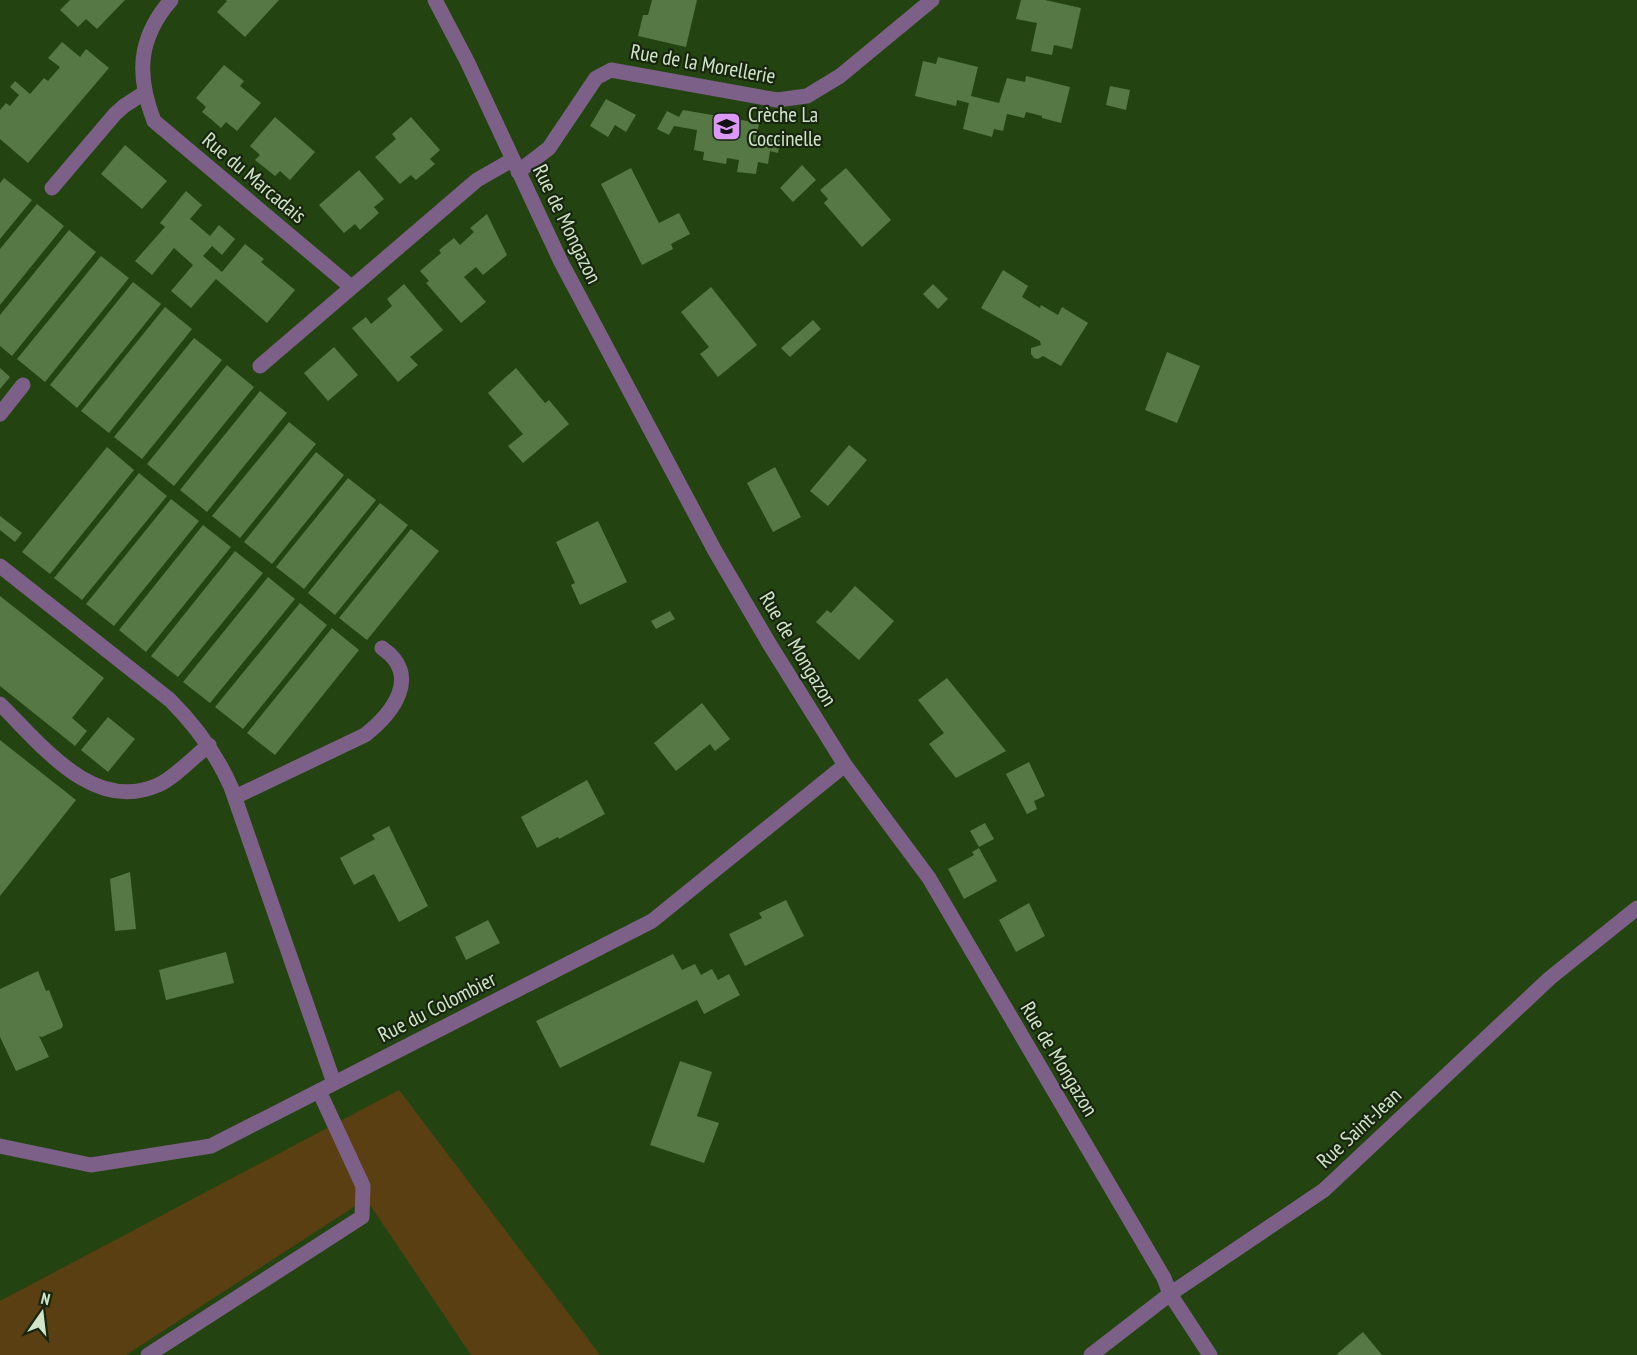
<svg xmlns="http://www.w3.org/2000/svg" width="1637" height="1355" font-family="'PT Sans Narrow',sans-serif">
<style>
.green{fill:#5a3f13}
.building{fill:#557844}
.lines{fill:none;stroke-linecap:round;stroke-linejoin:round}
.lane{stroke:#7d6088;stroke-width:15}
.street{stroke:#7d6088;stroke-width:15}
.labels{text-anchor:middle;stroke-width:4.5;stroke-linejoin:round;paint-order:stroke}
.street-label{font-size:21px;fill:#d1e5c9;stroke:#182610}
.poi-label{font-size:21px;fill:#d1e5c9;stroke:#182610;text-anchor:start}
</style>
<rect width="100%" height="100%" fill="#234410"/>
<!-- green -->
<path class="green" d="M399,1090L600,1355H471L366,1199L126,1355H0V1301Z"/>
<!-- building -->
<path class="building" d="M70,0H125L97,29L86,19L78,27L60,10Z
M225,0H279L245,37L217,12L227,1Z
M652,0H697L686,47L638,36L643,15H648Z
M1021,0H1045L1081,8L1072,49L1054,45L1052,55L1031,51L1037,23L1016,19Z
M62,42L80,57L86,49L109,68L28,163L0,139V110L6,103L10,106L19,95L10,87L15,81L30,94L44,78L48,81L60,67L48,58Z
M938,57L978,67L971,96L999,103L1007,78L1025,82L1026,76L1070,87L1061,123L1042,118V116L1026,112L1024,118L1007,114L1003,131L994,129L992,137L963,129L969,103L957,100L956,106L915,96L923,61L936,64Z
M224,65L244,81L240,86L261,103L237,131L226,122L221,128L212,120L202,112L206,107L196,98Z
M1110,86L1130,90L1126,110L1106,105Z
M606,99L636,115L626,132L615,125L608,137L590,126Z
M683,110L759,123L757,136L780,140L778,153L770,151L768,164L758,162L756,174L737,172L739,160L727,158L726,164L703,160L704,152L694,150L697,130L674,126L669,135L657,129L667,111L679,117Z
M275,117L315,152L290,180L280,171L275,176L255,160L260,155L250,146Z
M411,117L440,150L430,159L435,164L416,180L411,175L400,184L375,157L396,139L392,134Z
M125,145L167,181L142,209L101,174Z
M802,165L816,180L793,202L780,188Z
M631,168L659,223L679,213L690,234L671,244L673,249L642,265L601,184Z
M846,168L891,220L862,247L824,203L828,199L820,190Z
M359,170L384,199L374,207L379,213L360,230L355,224L344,233L319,205Z
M4,178L32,200L0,239V183Z
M186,191L202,205L190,219L210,236L219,225L235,239L222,255L212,246L203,256L222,272L245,244L264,259L261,262L295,290L267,323L216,279L191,308L171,291L193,265L174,248L152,275L135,261L165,227L160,223Z
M37,204L64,226L0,305V249Z
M487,214L507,255L483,275L476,267L464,277L486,302L461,323L426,283L429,281L420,271L441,253L439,250L454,238L460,245L474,232L470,228Z
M69,230L96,252L12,356L0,346V315Z
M101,256L129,278L45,382L17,359Z
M1003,270L1028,286L1022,297L1040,308L1041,305L1058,315L1062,307L1088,323L1061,366L1043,356L1038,359L1034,358L1031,354V348L1041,345L1040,341L981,308Z
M133,282L161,304L77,408L50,385Z
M404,284L443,330L410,357L418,365L398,382L352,328L366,317L371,324L392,306L387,299Z
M933,284L948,299L938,309L923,294Z
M711,287L757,345L718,377L700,354L709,347L681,312Z
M165,307L192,329L109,433L81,411Z
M813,320L821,329L790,357L781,348Z
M194,338L222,360L142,459L114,437Z
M334,347L358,375L328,401L304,373Z
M1167,352L1200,366L1177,423L1145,410Z
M227,365L254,387L174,486L147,464Z
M0,368L10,377L0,389Z
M516,368L545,403L549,400L569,424L523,463L508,446L523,434L488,393Z
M260,391L287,413L207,512L180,490Z
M289,422L316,444L240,538L212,516Z
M849,445L867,460L828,506L810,491Z
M107,447L134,470L50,574L22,552Z
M316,452L344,475L272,564L244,542Z
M775,467L801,517L773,532L747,483Z
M139,473L167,496L82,600L54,578Z
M348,478L376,500L304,589L276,567Z
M171,499L199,521L114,626L86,604Z
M380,503L408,525L335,615L308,593Z
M0,516L22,533L15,542L0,530Z
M598,521L627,582L580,605L571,585L575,583L556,542Z
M203,525L231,547L146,652L119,630Z
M411,529L439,551L367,640L339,618Z
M235,551L263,573L178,677L151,656Z
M268,577L295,599L210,703L183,682Z
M855,586L894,621L859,660L816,622L827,610L831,613Z
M0,596L104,678L72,718L87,731L75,746L0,686Z
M300,603L327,625L243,729L215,707Z
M670,611L675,619L656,629L651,621Z
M332,628L359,650L275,755L247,733Z
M947,678L1006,751L956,778L929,744L944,733L918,700Z
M702,703L730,739L715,751L710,744L676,771L654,743Z
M108,717L135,739L108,772L81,750Z
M0,740L76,800L0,896Z
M1029,762L1045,796L1034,801L1037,809L1027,814L1006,774Z
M587,780L605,814L559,839L558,837L537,848L521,817Z
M985,823L994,839L979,847L970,831Z
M389,826L428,906L399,922L374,874L354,885L340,858L375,839L372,835Z
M979,848L997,881L964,899L948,869L974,855L972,852Z
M130,872L136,929L115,931L110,879Z
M786,900L804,936L745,966L729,934L762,918L759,913Z
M1029,903L1045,936L1016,952L999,920Z
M488,920L500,943L466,960L455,937Z
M226,952L234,983L166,1000L159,970Z
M673,954L682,970L695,964L701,975L712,969L718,980L729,974L740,995L704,1014L697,1000L560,1068L536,1021Z
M38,971L46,991L49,990L63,1025L62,1028L42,1037L39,1036L49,1057L16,1071L0,1037V989Z
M680,1061L712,1072L697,1116L719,1123L704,1163L650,1145Z
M1363,1332L1382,1355H1338L1337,1354Z"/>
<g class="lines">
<!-- lane -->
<path class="lane" d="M0,414L23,385
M0,566L170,700C196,726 216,753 231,787L334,1083
M0,704C41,744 93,814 158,785C173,779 196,755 209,745
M235,797L365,735C393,713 422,675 382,648
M148,1355L362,1217L363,1186L319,1091"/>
<!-- street -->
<path class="street" d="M171,0C138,38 136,75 154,121L350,286
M435,0L467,61L561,262L715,551L770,645L845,765L929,878L1164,1278L1170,1294L1210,1355
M518,172L549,148L596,78L611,70L777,100L807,96L840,76L932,0
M52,188L115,114L124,106L144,93
M260,366L477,180L512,160
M0,1146L91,1165L211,1146L652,921L845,765
M1091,1355L1170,1294L1324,1190L1550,978L1637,908"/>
</g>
<!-- icons -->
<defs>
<symbol id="school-square" viewBox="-11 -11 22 22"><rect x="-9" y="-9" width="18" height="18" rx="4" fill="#db99f5" stroke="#182610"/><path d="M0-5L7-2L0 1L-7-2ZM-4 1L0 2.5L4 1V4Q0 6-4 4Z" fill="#111"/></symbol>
</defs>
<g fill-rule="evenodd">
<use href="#school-square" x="710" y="110" width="33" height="33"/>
</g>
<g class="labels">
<!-- street labels -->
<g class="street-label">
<text transform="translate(703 64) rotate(10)" y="7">Rue de la Morellerie</text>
<text transform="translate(254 178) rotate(40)" y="7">Rue du Marcadais</text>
<text transform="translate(567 224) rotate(64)" y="7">Rue de Mongazon</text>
<text transform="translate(798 649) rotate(59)" y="7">Rue de Mongazon</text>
<text transform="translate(437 1007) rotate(-27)" y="7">Rue du Colombier</text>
<text transform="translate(1059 1059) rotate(59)" y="7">Rue de Mongazon</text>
<text transform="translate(1359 1128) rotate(-43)" y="7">Rue Saint-Jean</text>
</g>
<!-- poi labels -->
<g class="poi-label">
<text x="748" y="122">Crèche La<tspan x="748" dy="24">Coccinelle</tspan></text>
</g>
</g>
<!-- north arrow -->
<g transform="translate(42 1313) rotate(14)" stroke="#182610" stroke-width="4.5" paint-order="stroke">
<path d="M0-4.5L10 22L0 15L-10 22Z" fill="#d1e5c9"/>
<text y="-9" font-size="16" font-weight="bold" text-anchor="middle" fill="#d1e5c9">N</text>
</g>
</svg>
